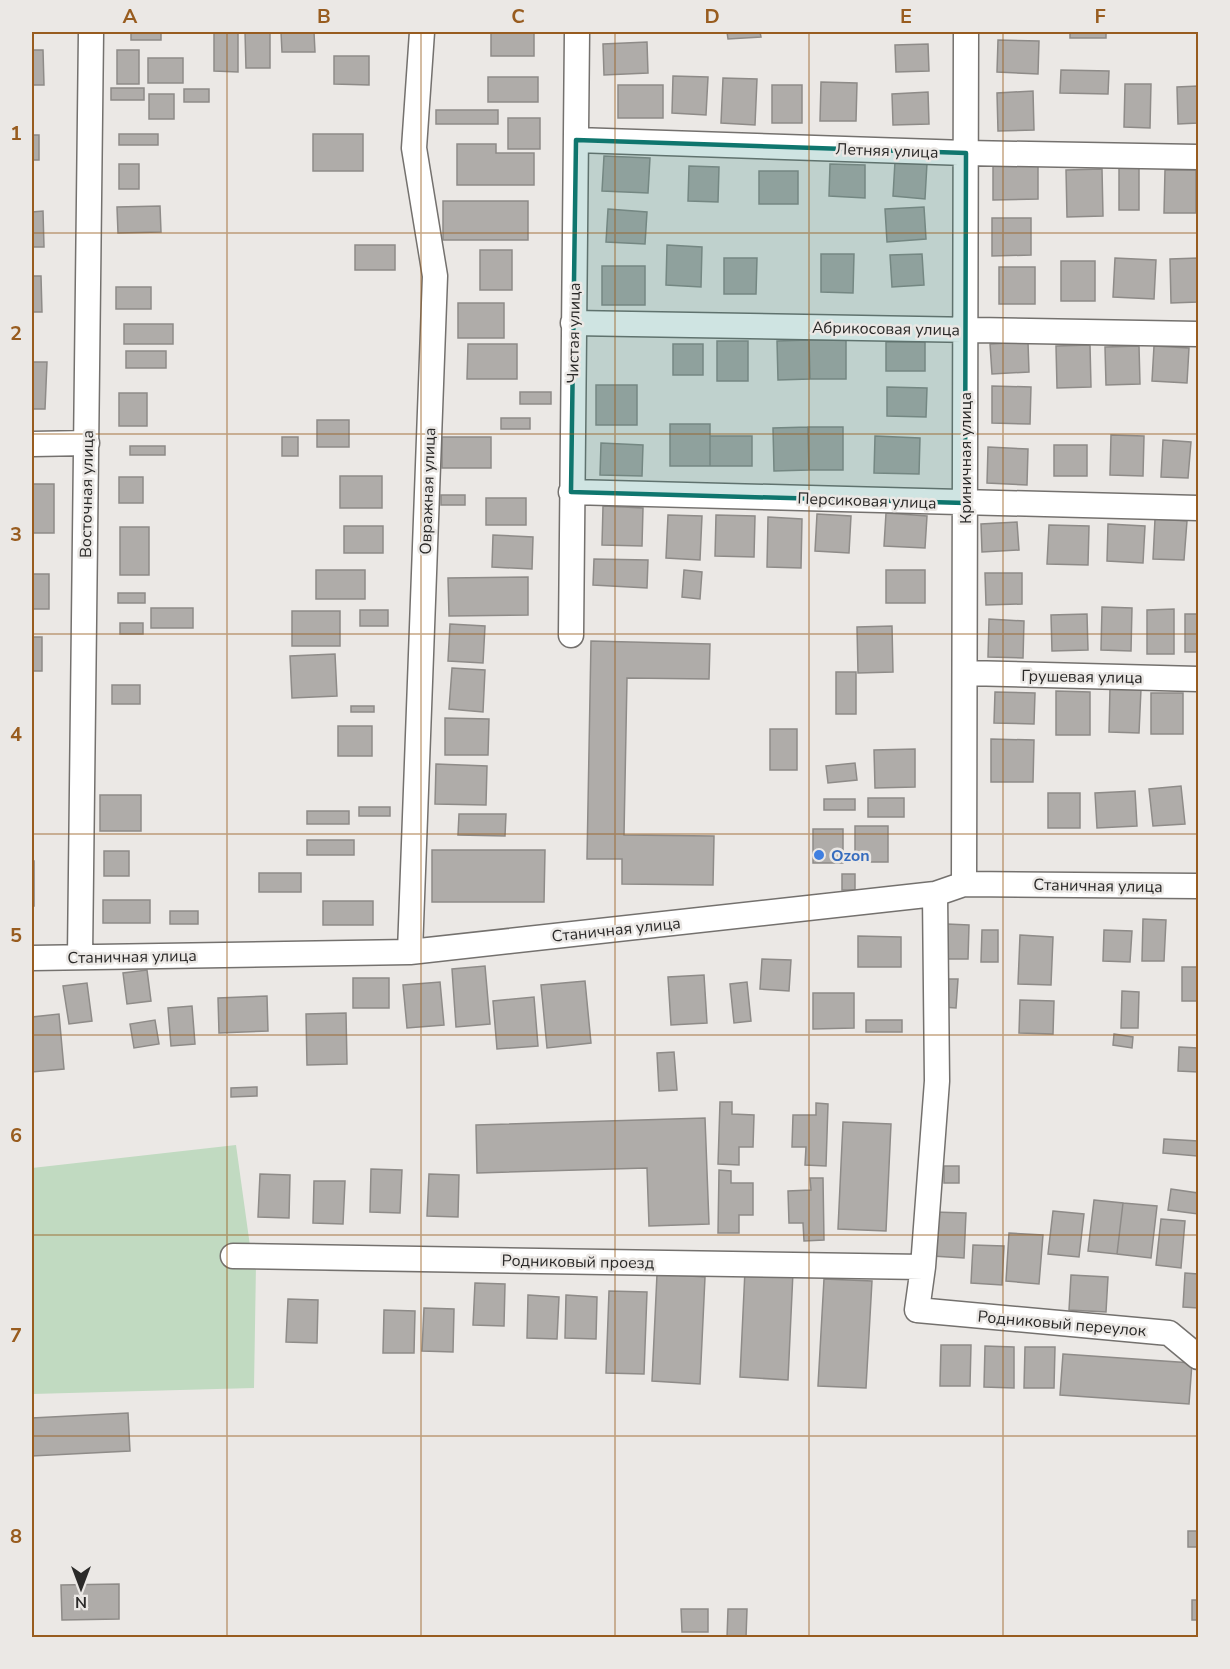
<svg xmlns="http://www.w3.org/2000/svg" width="1230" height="1669" font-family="'Nunito Sans',sans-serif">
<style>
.green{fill:#c1dac1}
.building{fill:#afaca9;stroke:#8e8b88;stroke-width:1.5}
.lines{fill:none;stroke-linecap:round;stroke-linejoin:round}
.minor-casing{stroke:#74716e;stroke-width:27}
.minor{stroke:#fff;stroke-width:24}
.marked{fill:#0f766e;fill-opacity:0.2;stroke:#0f766e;stroke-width:4.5;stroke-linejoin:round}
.grid{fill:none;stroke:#985c1f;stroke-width:1.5;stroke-opacity:0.55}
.shop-dot{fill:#3f7fe0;stroke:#ebe8e5;stroke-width:2}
.labels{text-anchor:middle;stroke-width:5;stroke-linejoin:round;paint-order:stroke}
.street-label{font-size:16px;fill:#2b2a29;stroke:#ebe8e5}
.shop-label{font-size:16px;font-weight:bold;fill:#366cbe;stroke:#ebe8e5;text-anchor:start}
.neatline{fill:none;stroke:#985c1f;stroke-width:2}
.grid-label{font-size:20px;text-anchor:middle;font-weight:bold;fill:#985c1f}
</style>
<rect width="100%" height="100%" fill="#ebe8e5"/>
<!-- green -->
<path class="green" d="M236,1145L250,1246L256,1264L254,1388L32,1394V1168Z"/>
<!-- building -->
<path class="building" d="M131,32H161V40H131Z
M214,32H238V72L214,71Z
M245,32H270V68H246Z
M281,32H314L315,52H282Z
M491,32H534V56H491Z
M727,32H760L761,37L728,39Z
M1070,32H1106V38H1070Z
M998,40L1039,41L1038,74L997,72Z
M647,42L648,73L604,75L603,44Z
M928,44L929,71L896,72L895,45Z
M32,50H43L44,85H32Z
M117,50H139V84H117Z
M334,56H369V85L334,84Z
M148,58H183V83H148Z
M1061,70L1109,71L1108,94L1060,93Z
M673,76L708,77L706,115L672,113Z
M488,77H538V102H488Z
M723,78L757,79L755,125L721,123Z
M821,82L857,83L856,121H820Z
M1125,84H1151L1150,128L1124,127Z
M618,85H663V118H618Z
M772,85H802V123H772Z
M1198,86V123L1178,124L1177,87Z
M111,88H144V100H111Z
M184,89H209V102H184Z
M1033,91L1034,130L998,131L997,93Z
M928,92L929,124L893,125L892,94Z
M149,94H174V119H149Z
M436,110H498V124H436Z
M508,118H540V149H508Z
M119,134H158V145H119Z
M313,134H363V171H313Z
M32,135H39V160H32Z
M457,144H496V153H534V185H457Z
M604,156L650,158L648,193L602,191Z
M895,161L927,163L925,199L893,196Z
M119,164H139V189H119Z
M830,164L865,165V198L829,196Z
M1038,164V199L993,200V165Z
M689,166L719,167L718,202L688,201Z
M1119,167H1139V210H1119Z
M1102,169L1103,216L1067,217L1066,170Z
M1165,170H1196V213H1164Z
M759,171H798V204H759Z
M443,201H528V240H443Z
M160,206L161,232L118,233L117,207Z
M924,207L926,239L887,242L885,209Z
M608,209L647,212L645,244L606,242Z
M43,211L44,247H32V212Z
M992,218H1031V255L992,256Z
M355,245H395V270H355Z
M667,245L702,247L701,287L666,285Z
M480,250H512V290H480Z
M821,254H854L853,293L821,292Z
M922,254L924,285L892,287L890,255Z
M724,258H757L756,294H724Z
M1115,258L1156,260L1154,299L1113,297Z
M1198,258V302L1171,303L1170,259Z
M1061,261H1095V301H1061Z
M602,266H645V305H602Z
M999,267H1035V304H999Z
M32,276H41L42,312H32Z
M116,287H151V309H116Z
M458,303H504V338H458Z
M124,324H173V344H124Z
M809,340H846V379H810Z
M809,340L810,379L778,380L777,341Z
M717,341H748V381H717Z
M886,342H925V371H886Z
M1028,342L1029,372L992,374L990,344Z
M468,344H517V379H467Z
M673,344H703V375H673Z
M1090,345L1091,387L1057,388L1056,346Z
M1139,346L1140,384L1106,385L1105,347Z
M1154,346L1189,348L1187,383L1152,381Z
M126,351H166V368H126Z
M32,362H47L45,409H32Z
M596,385H637V425H596Z
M992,386L1031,387L1030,424L992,423Z
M887,387L927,388L926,417L887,416Z
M520,392H551V404H520Z
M119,393H147V426H119Z
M501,418H530V429H501Z
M317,420H349V447H317Z
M670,424H710V466H670Z
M808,427H843V470H809Z
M808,427L809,470L774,471L773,428Z
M1111,435L1144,436L1143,476L1110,475Z
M710,436H752V466H710Z
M875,436L920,438L919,474L874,473Z
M282,437H298V456H282Z
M442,437H491V468H442Z
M1163,440L1191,442L1188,478L1161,477Z
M601,443L643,445L642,476L600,475Z
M1054,445H1087V476H1054Z
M130,446H165V455H130Z
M988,447L1028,449L1027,485L987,483Z
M340,476H382V508H340Z
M119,477H143V503H119Z
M32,484H54V533H32Z
M441,495H465V505H441Z
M486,498H526V525H486Z
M603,506L643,508L642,546L602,545Z
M886,513L927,516L925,548L884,546Z
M817,514L851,516L849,553L815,551Z
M668,515L702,516L700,560L666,558Z
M716,515L755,516L754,557L715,556Z
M768,517L802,519L801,568L767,567Z
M1155,519L1187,521L1184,560L1153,559Z
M1017,522L1019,550L982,552L981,524Z
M1108,524L1145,526L1143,563L1107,561Z
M1049,525L1089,526L1088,565L1047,564Z
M344,526H383V553H344Z
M120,527H149V575H120Z
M493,535L533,537L532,569L492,567Z
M594,559L648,560L647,588L593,585Z
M316,570H365V599H316Z
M684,570L702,572L700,599L682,597Z
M886,570H925V603H886Z
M985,573H1022V604L986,605Z
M32,574H49V609H32Z
M528,577V615L449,616L448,578Z
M118,593H145V603H118Z
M1102,607L1132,608L1131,651L1101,650Z
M151,608H193V628H151Z
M1174,609V654H1147V610Z
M360,610H388V626H360Z
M292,611H340V646H292Z
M1087,614L1088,650L1052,651L1051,615Z
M1185,614H1198V652H1185Z
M989,619L1024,621L1023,658L988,657Z
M120,623H143V634H120Z
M450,624L485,626L483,663L448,661Z
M892,626L893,672L858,673L857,627Z
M32,637H42V671H32Z
M591,641L710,644L709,679L627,678L624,835L714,836L713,885L622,884V859H587Z
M335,654L337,696L292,698L290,656Z
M452,668L485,670L483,712L449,709Z
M836,672H856V714H836Z
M112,685H140V704H112Z
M1110,688L1141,689L1139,733L1109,732Z
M1056,691L1090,692V735H1056Z
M995,692L1035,693L1034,724L994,723Z
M1151,693H1183V734H1151Z
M351,706H374V712H351Z
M445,718L489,719L488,755H445Z
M338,726H372V756H338Z
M770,729H797V770H770Z
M991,739L1034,740L1033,782H991Z
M915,749V787L875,788L874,750Z
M855,763L857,780L828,783L826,766Z
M436,764L487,766L486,805L435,804Z
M1181,786L1185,824L1153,826L1149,789Z
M1135,791L1137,826L1097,828L1095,793Z
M1048,793H1080V828H1048Z
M100,795H141V831H100Z
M868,798H904V817H868Z
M824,799H855V810H824Z
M359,807H390V816H359Z
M307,811H349V824H307Z
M459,814H506L505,836L458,835Z
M855,826H888V862H855Z
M813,829H843V863H813Z
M307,840H354V855H307Z
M432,850H545L544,902H432Z
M104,851H129V876H104Z
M32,861H34V906H32Z
M259,873H301V892H259Z
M842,874H855V890H842Z
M103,900H150V923H103Z
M323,901H373V925H323Z
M170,911H198V924H170Z
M1143,919L1166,920L1164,961H1142Z
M947,924L969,925L968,959H947Z
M982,930H998V962H981Z
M1104,930L1132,931L1130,962L1103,961Z
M1020,935L1053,937L1051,985L1018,984Z
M858,936L901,937V967H858Z
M762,959L791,960L789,991L760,989Z
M485,966L490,1024L456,1027L452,969Z
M1182,967H1198V1001H1182Z
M147,970L151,1001L127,1004L123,973Z
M704,975L707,1023L671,1025L668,977Z
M353,978H389V1008H353Z
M943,979H958L956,1008L942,1007Z
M585,981L591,1043L547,1048L541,985Z
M440,982L444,1025L407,1028L403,985Z
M747,982L751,1021L734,1023L730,984Z
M87,983L92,1021L69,1024L63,986Z
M1122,991L1139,992L1138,1028H1121Z
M813,993H854V1028L813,1029Z
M267,996L268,1031L219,1033L218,998Z
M534,997L538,1046L497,1049L493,1001Z
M1020,1000L1054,1001L1053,1034L1019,1033Z
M192,1006L195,1044L171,1046L168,1008Z
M346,1013L347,1064L307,1065L306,1014Z
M59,1014L64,1069L32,1072V1017Z
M155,1020L159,1044L134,1048L130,1024Z
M866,1020H902V1032H866Z
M1114,1034L1133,1037L1132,1048L1113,1045Z
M1179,1047L1198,1048V1072L1178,1071Z
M674,1052L677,1090L659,1091L657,1053Z
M257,1087V1096L231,1097V1088Z
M720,1102H732V1114L754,1115L753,1147H739V1165L718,1164Z
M816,1103L828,1104L826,1166L805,1165L806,1147H792L793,1115H816Z
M705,1118L709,1224L649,1226L647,1168L477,1173L476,1125Z
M843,1122L891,1124L886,1231L838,1229Z
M1164,1139L1198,1141L1197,1156L1163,1153Z
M944,1166H959V1183H944Z
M371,1169L402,1170L400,1213L370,1212Z
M719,1170L731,1171V1183H753V1215H739V1233H718Z
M260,1174L290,1175L289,1218L258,1217Z
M429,1174L459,1175L458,1217L427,1216Z
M810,1178H823L824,1240L804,1241L803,1223H789L788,1191L811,1190Z
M314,1181H345L343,1224L313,1223Z
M1171,1189L1198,1193V1214L1168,1210Z
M1094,1200L1123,1203L1117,1254L1088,1251Z
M1123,1203L1157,1206L1151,1258L1117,1254Z
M1053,1211L1084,1214L1079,1257L1048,1254Z
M934,1212L966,1213L964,1258L932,1256Z
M1161,1219L1185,1221L1181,1268L1156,1265Z
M1009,1233L1043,1235L1039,1284L1006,1281Z
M973,1245L1004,1246L1002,1285L971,1283Z
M745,1270L793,1272L788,1380L740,1377Z
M1185,1273L1198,1274V1308L1183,1307Z
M657,1274L705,1277L700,1384L652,1381Z
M1071,1275L1108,1277L1106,1312L1069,1310Z
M824,1279L872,1281L866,1388L818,1386Z
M475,1283L505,1284L504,1326L473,1325Z
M609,1291L647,1292L644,1374L606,1373Z
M528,1295L559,1297L557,1339L527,1338Z
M566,1295L597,1297L596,1339L565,1338Z
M288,1299L318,1300L317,1343L286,1342Z
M424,1308L454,1309L453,1352L422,1351Z
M384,1310L415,1311L414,1353H383Z
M941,1345H971L970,1386H940Z
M985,1346L1014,1347V1388L984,1387Z
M1025,1347H1055L1054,1388H1024Z
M1063,1354L1192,1363L1189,1404L1060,1395Z
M128,1413L130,1451L32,1456V1418Z
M1188,1531H1198V1547H1188Z
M119,1584V1619L62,1620L61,1585Z
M1192,1600H1198V1620H1192Z
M681,1609H708V1632H682Z
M728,1609H747L746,1638H727Z"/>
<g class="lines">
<defs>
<path id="minor" d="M576,140L966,153L1198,157
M573,323L1198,334
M32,444L87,443
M571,492L1198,508
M571,635L577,32
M965,673L1198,679
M964,884L966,32
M935,894L937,1081L923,1267L917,1310L1169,1333L1198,1357
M410,952L435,276L414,148L422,32
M80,957L91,32
M32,958L410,952L935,894L964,884L1198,886
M233,1256L923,1267"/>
</defs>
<!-- minor casing -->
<use href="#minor" class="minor-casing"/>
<!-- minor -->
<use href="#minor" class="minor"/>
</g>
<!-- marked area -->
<path class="marked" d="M576,140L966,153L965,503L571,492Z"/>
<!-- grid -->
<path class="grid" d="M227,32V1638M421,32V1638M615,32V1638M809,32V1638M1003,32V1638M32,233H1198M32,434H1198M32,634H1198M32,834H1198M32,1035H1198M32,1235H1198M32,1436H1198"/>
<!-- markers -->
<circle class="shop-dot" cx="819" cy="855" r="6"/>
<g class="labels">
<!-- street labels -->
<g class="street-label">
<text transform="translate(887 150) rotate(2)" y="6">Летняя улица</text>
<text transform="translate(886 328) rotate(1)" y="6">Абрикосовая улица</text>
<text transform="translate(573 333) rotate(-89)" y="6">Чистая улица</text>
<text transform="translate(965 458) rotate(-90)" y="6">Криничная улица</text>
<text transform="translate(427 491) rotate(-88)" y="6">Овражная улица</text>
<text transform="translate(86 494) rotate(-89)" y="6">Восточная улица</text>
<text transform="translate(867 500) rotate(2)" y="6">Персиковая улица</text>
<text transform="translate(1082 676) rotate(1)" y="6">Грушевая улица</text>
<text transform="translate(1098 885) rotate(1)" y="6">Станичная улица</text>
<text transform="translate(616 929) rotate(-6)" y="6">Станичная улица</text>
<text transform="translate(132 956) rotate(-1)" y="6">Станичная улица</text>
<text transform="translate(578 1261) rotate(1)" y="6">Родниковый проезд</text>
<text transform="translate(1062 1323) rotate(5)" y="6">Родниковый переулок</text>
</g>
<!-- shop labels -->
<g class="shop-label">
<text x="831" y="861">Ozon</text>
</g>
</g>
<!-- border -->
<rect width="1230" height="1669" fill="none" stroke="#ebe8e5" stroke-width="66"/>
<!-- north arrow -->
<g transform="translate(81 1588) rotate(180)" stroke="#ebe8e5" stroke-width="4.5" paint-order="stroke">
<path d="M0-4.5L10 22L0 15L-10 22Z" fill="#2b2a29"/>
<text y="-9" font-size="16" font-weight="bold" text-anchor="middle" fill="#2b2a29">N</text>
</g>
<rect x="33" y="33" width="1164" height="1603" class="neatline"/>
<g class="grid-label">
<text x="130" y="23">A</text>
<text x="324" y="23">B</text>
<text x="518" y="23">C</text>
<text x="712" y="23">D</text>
<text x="906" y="23">E</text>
<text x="1100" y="23">F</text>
<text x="16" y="140">1</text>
<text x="16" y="340">2</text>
<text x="16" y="541">3</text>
<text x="16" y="741">4</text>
<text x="16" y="942">5</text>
<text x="16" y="1142">6</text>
<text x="16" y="1342">7</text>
<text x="16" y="1543">8</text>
</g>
</svg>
